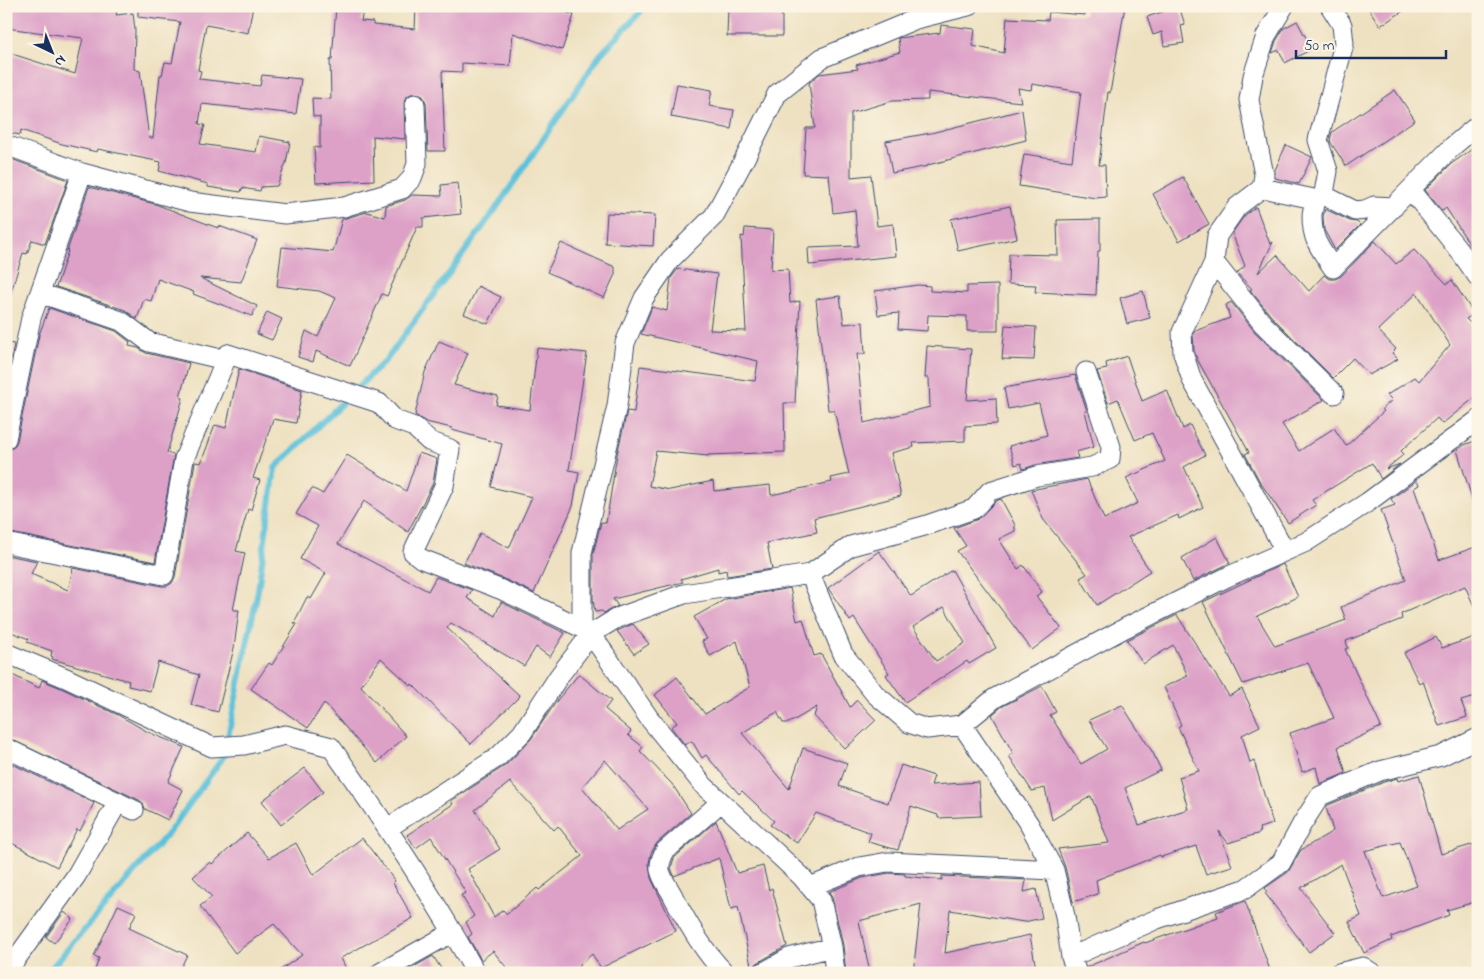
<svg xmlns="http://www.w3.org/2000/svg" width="1484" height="979" font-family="'Indie Flower',sans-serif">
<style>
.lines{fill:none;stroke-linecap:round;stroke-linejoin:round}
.stream{stroke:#5cc1da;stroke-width:6}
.building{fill:#dda1c8;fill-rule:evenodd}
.minor-casing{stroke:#3b4a6d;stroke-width:21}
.minor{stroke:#fff;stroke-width:19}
</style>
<rect width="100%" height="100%" fill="#fcf5e5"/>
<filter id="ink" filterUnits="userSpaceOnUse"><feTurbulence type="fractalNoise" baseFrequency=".02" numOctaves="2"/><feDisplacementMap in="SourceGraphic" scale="10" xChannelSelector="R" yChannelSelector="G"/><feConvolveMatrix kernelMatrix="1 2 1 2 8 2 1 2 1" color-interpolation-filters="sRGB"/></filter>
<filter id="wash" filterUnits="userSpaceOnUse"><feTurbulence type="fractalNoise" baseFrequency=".0096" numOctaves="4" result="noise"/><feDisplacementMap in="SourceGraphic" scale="20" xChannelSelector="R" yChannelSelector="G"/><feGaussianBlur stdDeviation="1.12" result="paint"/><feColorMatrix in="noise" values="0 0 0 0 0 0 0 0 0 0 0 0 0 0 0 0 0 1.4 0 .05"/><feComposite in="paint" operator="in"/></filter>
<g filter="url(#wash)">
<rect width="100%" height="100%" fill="#eee1c1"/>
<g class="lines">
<!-- stream -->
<path class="stream" d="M47,973L170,831L224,756L258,590L275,468L387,359L495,210L600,55L646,6"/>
</g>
<g id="blocks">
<!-- building -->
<path class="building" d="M6,6H118L116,15L133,13L135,30L134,69L140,71L149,138H153L160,75H162L165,62L172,63L180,22L138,17V6H253L248,33L206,25L198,70L201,71L199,79L260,86L262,75L301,79L296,114L202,104L199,124L205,125L200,144L256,152L259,136L290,142L286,163L277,186L261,187L260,191L242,188L241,192L208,187V184L159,171L161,162L98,149L97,152L62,144L21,130L20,135L6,132V52L75,74L83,38L6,28Z
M336,6H364L361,21L373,22V25L415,29L416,6H547L574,15L562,50L513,33L510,66L462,63V72L442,71L445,151H428L426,103L424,98L421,94L414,93L409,95L405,98L404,104L405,139L373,136L374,180L316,183L314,147L320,148V117L313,116L312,98L331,99L330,60H332Z
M728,6H782V36H727Z
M1085,6H1125L1110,93L1108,92L1099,165H1105L1106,197L1096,198L1019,186L1024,154L1072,161L1081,92L1032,84L1031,90L1018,88L1021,102L928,92V100L892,101L851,113V177L871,175L877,226L893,224L896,256L809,265L808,248L858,246L855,210L833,213L829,175L803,174L806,128H815L809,83L819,74L858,69L856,65L900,52L898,38L940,33L941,25L975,29L973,46L1004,53L1007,18L1048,20L1049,12L1085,15Z
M1179,6L1185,25L1181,26L1184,43L1164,46L1162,32L1153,35L1147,17Z
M1367,6H1411L1380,26Z
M1297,21L1312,49L1285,63L1279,50L1272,53L1276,41L1284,28Z
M677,84L712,90L709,106L734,110L731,129L716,126V125L671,117Z
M1395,90L1415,120L1346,166L1331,143L1330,140L1332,132Z
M1022,110L1026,140L928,165V166L892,173L886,141L931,133Z
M1286,145L1312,157L1299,184L1275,178V170Z
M1478,145V257L1446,208L1442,211L1425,190L1451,164Z
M6,157L68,180L45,244L32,240L27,254L23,253L10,295L6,294Z
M1183,177L1209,224L1179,241L1153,194Z
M458,183L461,214L423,218V227H417L387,296L382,294L350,366L316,351L313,362L298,357L306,331L318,337L336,298L319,291L277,286L282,247L333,252L342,219L367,212L385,217L386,206L405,200L412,195L442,196L441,185Z
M89,187L155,204L218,228L219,226L257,240L241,282L200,278L257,306L252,316L193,294L194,292L158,279L151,301L144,299L137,319L125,310L56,287L68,251H67Z
M1010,206L1017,238L958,251L951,219Z
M1256,207L1270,244L1273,242L1258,273L1277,255L1309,291L1324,275L1329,279H1335L1341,276L1375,241L1396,264L1414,250L1447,284L1452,280L1474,314L1466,319L1478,330V395L1442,424L1437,418L1404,448L1401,451L1403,455L1386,469L1400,464L1381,479L1372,463L1312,500L1316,505L1288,523L1260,482L1245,454L1249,452L1197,359L1194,351L1193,334L1195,331L1230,318L1226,305L1231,302L1255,332L1324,400L1282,424L1299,451L1334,428L1346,446L1384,411L1382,409L1392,400L1387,395L1415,377L1419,381L1450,345L1417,293L1378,330L1396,349L1392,353L1398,359L1369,375L1353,358L1333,378L1271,316L1250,290L1252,289L1237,273L1245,266L1232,233L1245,215Z
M1325,209L1350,221L1357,222L1360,225L1335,250L1324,230L1323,216Z
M607,213L655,215L653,246L605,243Z
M1100,219V251H1098L1096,295L1035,292L1036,285L1008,284L1009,254L1058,255L1057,220Z
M745,228L773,230L771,270L788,269L790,303L800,301L795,403H784L785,452L708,455V456L656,451L649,486L670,490L713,481L714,491L770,485L771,495L832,482L831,478L849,474L834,410H828L816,299L840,296L844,324L863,322L865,354H857L864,423L930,407L929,378H925L927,346L971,349L967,400L996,398L997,424L965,426V441L913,443L914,447L891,453L901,496L814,518L817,532L767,543L772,569L727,576L726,570L718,572V568L681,579L683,582L613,599L618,606L604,613L602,611L595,612L593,599V554L601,522L606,523L617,455L627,411L634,412L640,366L755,381L758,361L641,334L652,307L667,311L671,278L678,269L717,274L710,330L746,331L741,236L744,237Z
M561,243L615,267V274L604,298L547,272Z
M918,285L930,286V291L967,293V286L998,285V331H967V316L928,315L927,331L898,329L899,313L878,315L875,291Z
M478,286L501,297L488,324L464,314Z
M1143,291L1150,318L1127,324L1120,298Z
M49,308L116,331L130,342L129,346L138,348L146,353L189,363L180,397L183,398L167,453L174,455L155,562L6,532V456L8,450L14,447L17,441L39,335Z
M267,312L282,319L272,340L257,334Z
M1005,325L1036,327L1034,360L1002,359Z
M439,341L468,353L454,385L498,396L496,405L530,410L537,348L587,353L569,470L579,472L573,506L534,593L506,580L464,563L480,533L509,548L532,497L491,487L502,444L452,430V428L426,422L415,415L425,372Z
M6,343L14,344L8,376H6Z
M1127,356L1142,401L1167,390L1183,429L1190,425L1205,455L1184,467L1203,507L1179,519L1178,515L1128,537L1150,571L1097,605L1080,578L1087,574L1043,519L1031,490L1087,479L1104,519L1138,503L1126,478L1165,461L1152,433L1135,440L1118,399L1108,403L1097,371L1107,369L1106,363Z
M239,369L302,390L296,423L273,419L253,478L260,480L251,510L248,509L236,551L245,553L233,610H239L234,648L218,712L191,705L199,675L158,662L150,691L128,686L129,681L52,659L53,657L51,656L52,651L27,642L29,639L6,630V555L37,561L31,574L68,590L73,568L162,586H167L172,583L175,577L195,462L201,463L215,425L226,428Z
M1075,375L1087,411H1085L1094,447L1076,452L1078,458L1035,465L1023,469L1021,463L1015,465L1009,446L1047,435L1039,403L1008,409L1004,388Z
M1478,440V505H1474L1457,450L1464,445Z
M419,453L437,459L433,483L408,532L364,501L338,544L428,591L436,577L472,590L467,598L495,616L501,602L565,633L550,657L536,647L524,666L451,623L447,628L520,696L471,744L412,684L411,686L381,658L361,686L406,736L377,763L324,703L308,728L251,689L269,663L272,665L297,624L294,623L307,597L311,599L326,573L300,559L318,526L296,514L312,488L323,494L347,455L406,491Z
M1417,480L1419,485L1414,488L1439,560L1478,546V615L1465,586L1401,614L1402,619L1346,641L1348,648L1345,649L1381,727L1338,747L1346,773L1320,784L1316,767L1302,772L1290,733L1334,718L1308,663L1243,684L1203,602L1283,564L1298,597L1257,616L1275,646L1346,620L1341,607L1406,580L1381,510L1395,505L1391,499Z
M1001,499L1015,525V531L999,539L1018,569L1023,565L1042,592L1036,596L1061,628L1032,650L957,551L966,546L954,528L978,519L996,501Z
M1217,537L1230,563L1193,581L1182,558Z
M879,551L911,596L952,570L996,648L969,664L967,661L905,702L886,675L889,673L854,618L850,621L828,588ZM944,607L965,643L936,661L913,627Z
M790,588L797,621L803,619L814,656L821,654L850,707L857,700L876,720L845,749L814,716L817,707L789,723H783L777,712L742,733L789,789L803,748L847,763L839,786L888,803L901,765L934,776L931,785L979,782L981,816L938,818V815L911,806L898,850L868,842L871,833L816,813L797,843L770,825L774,821L742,791L739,794L706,755L702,758L692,741L685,745L671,727L677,723L655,695L677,677L705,714L750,687L737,641L710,656L702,641L707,639L694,617L726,599Z
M1177,615L1229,696L1242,689L1260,726L1242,735L1250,763L1254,761L1273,824L1259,828L1260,833L1228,843L1219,831L1232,866L1206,874L1196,846L1161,857L1160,855L1096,880L1098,894L1073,902L1065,867L1058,849L1109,843L1091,796L1052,820L1045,788L1032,791L1009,756L1013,753L992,715L1001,707L1042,686L1056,712L1050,715L1081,764L1107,749L1089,720L1122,705L1153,753L1161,770L1125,788L1139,825L1188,809L1179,777L1199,771L1178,727L1181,725L1164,687L1188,676L1173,645L1143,664L1127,640Z
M633,624L649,644L634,654L617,631Z
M1478,636V696L1461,701L1467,717L1439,726L1423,681L1419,683L1404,653L1436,637L1442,648Z
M6,672L39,688L42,680L61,688L118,715L148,732L184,747L168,782L183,790L168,820L145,809L143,803L139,800L6,737Z
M579,674L611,701L605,709L631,731L628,735L643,747L640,751L672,784L691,813L657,843L651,853L649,863L651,878L676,931L601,968L592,954L571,973H511L493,951L481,960L468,937L472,934L466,922L474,916L461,895L466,893L431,837L416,848L407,835L453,804L451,801L506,765L531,739L558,699ZM605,760L648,809L617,830L582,787ZM510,782L554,830L558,826L582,856L539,890L537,888L507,914L503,910L494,917L468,869L500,849L475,810Z
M6,761L94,803L80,831L77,829L57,867L6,840Z
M305,768L323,792L281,825L262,801Z
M1419,775L1441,854L1478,843V901L1447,910L1449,915L1391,937L1392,940L1364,953L1349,922L1361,916L1341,864L1301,888L1335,933L1309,952L1265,893L1267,892L1265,888L1288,872L1301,850L1333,831L1326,807L1328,805L1384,782L1397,778L1398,781ZM1400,842L1417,886L1383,898L1365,851Z
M716,821L737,873L763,866L769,890L772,888L787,946L757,963L752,970L738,907L731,909L719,858L674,876L671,868L674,858Z
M247,833L269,858L296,843L313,875L362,838L395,881L393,883L413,918L341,958L348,973H276L302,955L274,924L235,953L200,906L212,897L193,877L210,862L212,864Z
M889,873L905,874V876L942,880V876L1026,880L1024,892L1036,889L1042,918L1024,922L950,910L945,953L1030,935L1036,969L1018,973H913L921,904L859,921L870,973H846L843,945L832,897L829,892L862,878Z
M1245,901L1271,973H1088L1087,967L1144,942L1145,943L1218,917L1216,912Z
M118,905L136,913L129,928L187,955L178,973H94L99,958L94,956Z
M64,912L73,919L54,943L46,937Z
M433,956L444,973H403Z"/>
</g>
</g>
<g filter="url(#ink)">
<use href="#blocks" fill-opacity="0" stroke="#3b4a6d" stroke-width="1"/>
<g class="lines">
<defs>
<path id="minor" d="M1284,6L1266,36L1253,76L1249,100L1264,175L1262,188L1237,207L1217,236L1214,262L1182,332L1183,353L1192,380L1285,551
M1330,6L1342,25L1344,44L1318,140L1328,171L1324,193L1325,196L1355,211L1365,210L1374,206L1394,207
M6,145L82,173L190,202L285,214L344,207L402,189L412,178L417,164L415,104
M1262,188L1314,199C1315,205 1312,210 1312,216C1312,241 1320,248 1333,268L1453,146L1478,125
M1411,190L1462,254L1478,277
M1214,262L1263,324L1334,394
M40,293L121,321L149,342L221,359L228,354
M228,354L379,403L395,420L414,427L429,441L450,449L444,486L413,552L422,559L502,590L582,628L591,634L649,718L704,786L801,876L821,900L832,947L835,973
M6,439L31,318L82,173
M6,543L164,575L184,459L228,354
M810,574L843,654L875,694L909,723L927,729L962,725L1029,824L1054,870L1065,916L1071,957L1077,973
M582,628V553L617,406L625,343L644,298L670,260L714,216L745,158L777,94L822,58L916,19L968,6
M6,653L66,678L212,747L244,745L285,735L331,747C383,820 432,894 476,973
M962,725L995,698L1125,628L1227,577L1306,542L1368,502L1478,420
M6,748L134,810
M721,802L665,851C662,857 659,863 660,870C662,880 670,889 674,898C689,925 703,951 725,973
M388,828L498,757L522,733L559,676L591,634L617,618L684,594L810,574L851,546L924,526L974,509L990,491L1037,476L1092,467L1110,459L1111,447L1086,372
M810,887L859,867L888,862L1054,870
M1071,957L1157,919L1245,889L1281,863L1302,824L1320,796L1380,771L1441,756L1478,738
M6,973L76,876L118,802
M380,973L453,932
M762,973L789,958L832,947
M1339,973L1363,967L1372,973"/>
</defs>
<!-- minor casing -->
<use href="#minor" class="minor-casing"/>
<!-- minor -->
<use href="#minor" class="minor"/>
</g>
</g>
<!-- margin -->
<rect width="1484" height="979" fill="none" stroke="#fcf5e5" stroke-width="25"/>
<!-- north arrow -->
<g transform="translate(52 52) rotate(137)" stroke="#fcf5e5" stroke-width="4" paint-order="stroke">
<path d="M0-4L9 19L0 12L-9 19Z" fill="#1b2f5e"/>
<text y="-8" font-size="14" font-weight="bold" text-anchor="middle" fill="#1b2f5e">N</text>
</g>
<!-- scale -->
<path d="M1296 50v8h150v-8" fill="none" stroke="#1b2f5e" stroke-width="2.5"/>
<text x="1304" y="50" font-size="15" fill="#1b2f5e" stroke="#fcf5e5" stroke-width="4" paint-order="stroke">50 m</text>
</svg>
